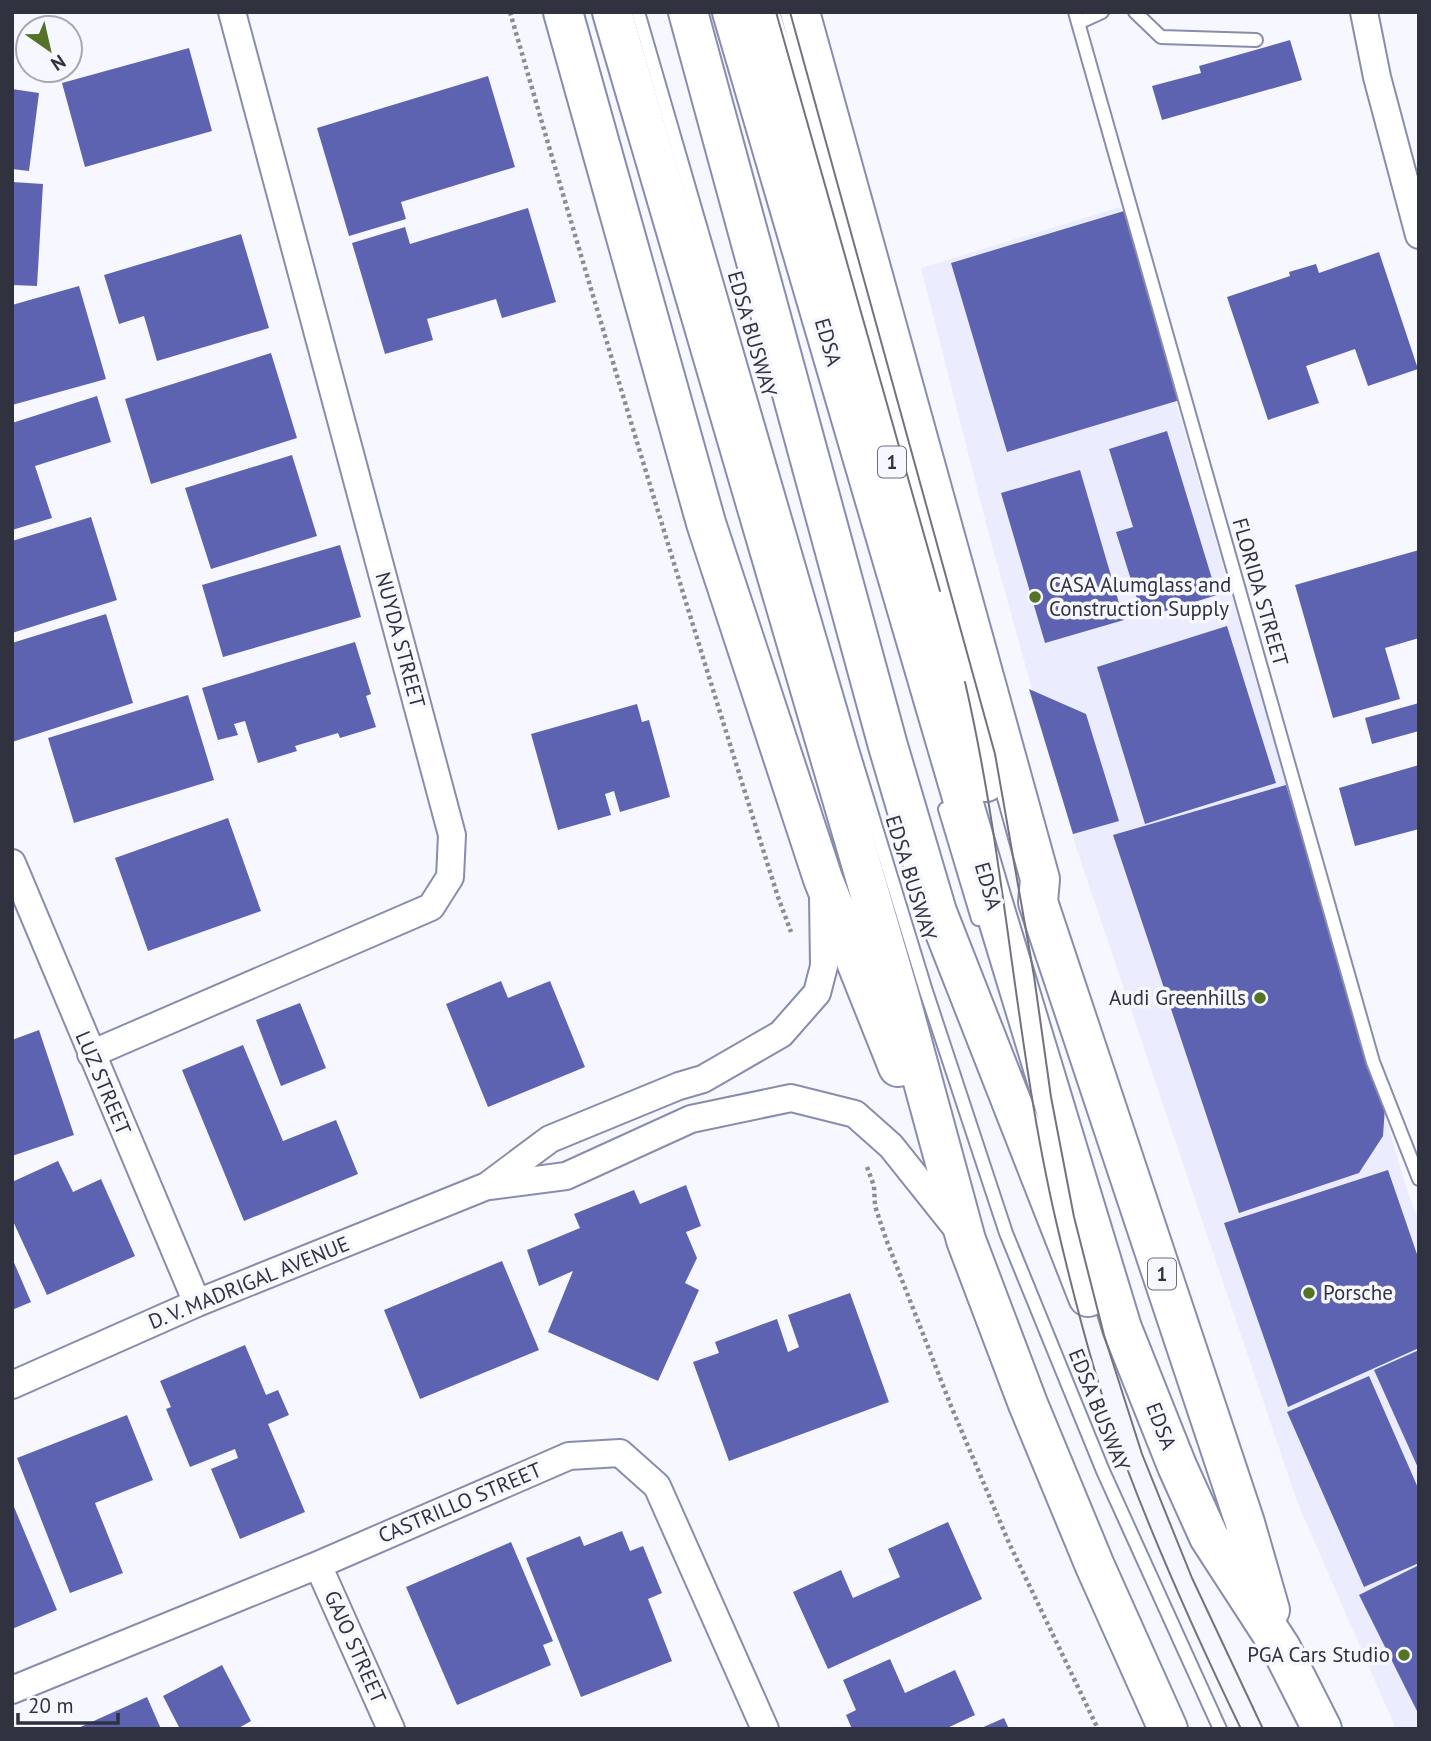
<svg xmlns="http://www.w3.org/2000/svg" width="1431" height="1741" font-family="'PT Sans',sans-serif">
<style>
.built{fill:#ebedff}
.building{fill:#5e63b1}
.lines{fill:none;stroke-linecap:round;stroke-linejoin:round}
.service-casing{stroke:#888dae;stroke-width:16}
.minor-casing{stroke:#888dae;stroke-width:30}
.trunk-casing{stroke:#888dae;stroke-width:42}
.path{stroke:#8b8c98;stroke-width:4.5;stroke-dasharray:3.5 3.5;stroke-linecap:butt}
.service{stroke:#fff;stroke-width:12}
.minor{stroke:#fff;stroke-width:26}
.trunk{stroke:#fff;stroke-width:38}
.tram{stroke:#72737f;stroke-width:2}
.poi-dot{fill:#547228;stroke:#f6f7ff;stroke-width:2.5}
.labels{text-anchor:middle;stroke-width:7;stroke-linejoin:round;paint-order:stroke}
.shield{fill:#f6f7ff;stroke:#6b6d79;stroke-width:2}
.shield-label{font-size:19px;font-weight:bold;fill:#303240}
.street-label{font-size:21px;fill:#303240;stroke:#f6f7ff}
.poi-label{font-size:21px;fill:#303240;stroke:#f6f7ff;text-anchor:start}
</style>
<rect width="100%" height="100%" fill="#f6f7ff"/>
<!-- built -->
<path class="built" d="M1120,207L1250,660L1408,1193L1419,1220V1729H1396L1298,1504L1076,847L988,531L921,268Z"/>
<!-- building -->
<path class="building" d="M1290,40L1302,80L1162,120L1152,86L1201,73L1199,66Z
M189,48L212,131L85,167L62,83Z
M488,76L515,167L401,202L406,219L349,236L317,128Z
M12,89L39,93L29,171L12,169Z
M12,182L43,184L37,286L12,285Z
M528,208L556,302L502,318L496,299L427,319L433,340L385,354L352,243L405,227L410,244Z
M1124,211L1180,400L1007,452L951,263Z
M241,234L269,328L157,361L144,316L119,324L104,275Z
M1379,252L1418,369L1368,386L1355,349L1306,366L1319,403L1268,420L1227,297L1290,276L1289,272L1316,264L1319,273Z
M79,286L106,379L12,405V305Z
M271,353L297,438L151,484L125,399Z
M97,396L111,442L35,466L52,518L12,530V423Z
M1167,431L1217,595L1143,618L1116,532L1133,527L1109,449Z
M292,455L317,536L211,569L185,488Z
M1080,470L1124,620L1045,643L1001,493Z
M91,517L117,600L12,633V541Z
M340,545L361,617L223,657L202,585Z
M1419,550V638L1385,648L1400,699L1333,718L1295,585Z
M106,614L133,703L12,742V643Z
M1227,626L1276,783L1145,824L1097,667Z
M355,642L371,694L366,696L376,727L340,738L338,733L295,746L297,751L258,763L245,721L234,724L238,735L218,740L202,688Z
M1029,689L1086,714L1119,821L1073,834Z
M188,695L214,780L74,823L48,738Z
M1419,703V731L1372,744L1365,718Z
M637,704L642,722L649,720L670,797L620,812L614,791L605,794L611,815L558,830L531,734Z
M1419,765V829L1355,846L1339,788Z
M1286,785L1385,1107L1383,1136L1359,1173L1239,1213L1113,835Z
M228,818L261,911L148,951L115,858Z
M501,981L508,998L550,981L585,1067L488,1107L446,1004Z
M300,1003L326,1068L281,1086L256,1020Z
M39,1030L74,1135L12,1156V1040Z
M243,1045L283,1141L336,1120L358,1174L244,1221L182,1070Z
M58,1161L73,1192L101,1179L135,1256L47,1295L12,1219V1182Z
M1388,1170L1419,1260V1348L1288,1407L1224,1223Z
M686,1185L701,1226L686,1232L697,1258L685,1283L699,1290L658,1381L548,1332L573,1271L539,1286L527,1250L580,1228L574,1214L634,1190L640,1204Z
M12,1258L31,1302L12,1310Z
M502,1261L539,1350L420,1399L384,1310Z
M850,1293L889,1402L729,1461L693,1362L719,1353L715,1342L777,1319L788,1352L799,1347L788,1315Z
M245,1345L266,1395L278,1390L289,1415L268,1424L305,1512L240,1539L211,1469L238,1458L235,1449L190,1467L166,1409L171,1407L160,1381Z
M1419,1350V1470L1374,1370Z
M1369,1376L1419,1490V1563L1364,1587L1287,1412Z
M127,1415L153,1480L95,1503L123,1573L70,1593L17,1458Z
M12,1502L57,1610L12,1629Z
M948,1522L982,1599L828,1669L793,1592L841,1570L853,1598L900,1577L888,1549Z
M622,1531L630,1551L643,1546L662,1593L648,1599L672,1661L581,1697L526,1558L580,1536L584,1546Z
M511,1542L553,1641L543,1645L551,1665L457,1705L406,1587Z
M1419,1565V1715L1359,1595Z
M890,1659L905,1693L955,1670L975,1715L945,1729H852L846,1715L856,1710L843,1680Z
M222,1665L251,1721L237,1729H180L163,1696Z
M147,1697L161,1729H76Z
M1004,1718L1009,1729H979Z"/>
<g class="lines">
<defs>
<path id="service" d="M638,12L852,749L926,991L1006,1233L1103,1471L1220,1729
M1075,12L1373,1062L1419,1179
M1135,12L1161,37L1256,40
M1078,23L1102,12
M945,809L978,919"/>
<path id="minor" d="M1364,12L1377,77L1419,235
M12,863L197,1303
M91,1054L431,907L450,877L452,835L232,12
M489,1186L566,1176L691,1119L791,1098L855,1114L891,1146L958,1230
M12,1385L197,1303L487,1186L550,1139L679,1086L703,1079L781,1034L817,993L824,966L823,897
M318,1565L391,1729
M12,1690L318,1565L569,1456L620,1453L657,1486L765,1729"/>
<path id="trunk" d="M563,12L706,523L823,879L898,1067
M612,12L900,997L966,1240L1028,1404L1095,1566L1168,1729
M688,12L888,746L937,912L1088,1297
M732,12L992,900L1122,1328L1177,1466L1209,1537L1281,1648L1322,1729
M760,12L986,782
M800,12L1040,879L1038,902L1245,1523L1270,1610"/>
</defs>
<!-- service casing -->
<use href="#service" class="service-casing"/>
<!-- minor casing -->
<use href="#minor" class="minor-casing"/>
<!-- trunk casing -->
<use href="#trunk" class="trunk-casing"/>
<!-- path -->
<path class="path" d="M510,12C595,308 685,603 778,897L791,932
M867,1167L874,1186L875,1206L886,1239L951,1406L1009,1543L1098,1729"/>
<!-- service -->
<use href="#service" class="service"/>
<!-- minor -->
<use href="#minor" class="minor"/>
<!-- trunk -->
<use href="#trunk" class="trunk"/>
<!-- tram -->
<path class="tram" d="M776,12L940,591
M790,12L995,754L1034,976L1051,1097L1074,1217L1104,1335L1142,1454L1192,1578L1263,1729
M965,682C1006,860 1015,1044 1056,1221C1075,1303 1096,1385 1125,1463C1159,1553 1199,1642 1241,1729"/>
</g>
<!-- markers -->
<g class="poi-dot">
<circle cx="1035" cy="597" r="7"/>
<circle cx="1260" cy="998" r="7"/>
<circle cx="1309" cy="1293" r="7"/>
<circle cx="1404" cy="1655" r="7"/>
</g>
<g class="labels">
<!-- shield labels -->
<g class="shield">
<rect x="878" y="446.5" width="28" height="31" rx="5"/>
<rect x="1148" y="1258.5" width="28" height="31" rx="5"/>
</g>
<g class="shield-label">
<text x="892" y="469">1</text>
<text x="1162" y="1281">1</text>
</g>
<!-- street labels -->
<g class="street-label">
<text transform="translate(752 334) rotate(74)" y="7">EDSA BUSWAY</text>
<text transform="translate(828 342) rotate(74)" y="7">EDSA</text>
<text transform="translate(1260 592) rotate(74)" y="7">FLORIDA STREET</text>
<text transform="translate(400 640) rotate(75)" y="7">NUYDA STREET</text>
<text transform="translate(911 878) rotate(73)" y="7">EDSA BUSWAY</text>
<text transform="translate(988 886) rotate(74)" y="7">EDSA</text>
<text transform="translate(103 1083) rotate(67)" y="7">LUZ STREET</text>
<text transform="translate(249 1283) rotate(-22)" y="7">D. V. MADRIGAL AVENUE</text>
<text transform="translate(1099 1410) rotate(68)" y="7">EDSA BUSWAY</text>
<text transform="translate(1161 1426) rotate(69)" y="7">EDSA</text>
<text transform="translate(460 1503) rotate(-23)" y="7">CASTRILLO STREET</text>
<text transform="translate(355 1647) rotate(66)" y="7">GAJO STREET</text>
</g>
<!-- poi labels -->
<g class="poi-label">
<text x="1049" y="592">CASA Alumglass and<tspan x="1049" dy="24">Construction Supply</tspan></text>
<text x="1246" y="1005" text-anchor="end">Audi Greenhills</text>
<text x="1323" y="1300">Porsche</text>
<text x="1390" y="1662" text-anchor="end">PGA Cars Studio</text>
</g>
</g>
<!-- border -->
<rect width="1431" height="1741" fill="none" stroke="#303240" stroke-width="28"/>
<!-- north arrow -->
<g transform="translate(49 49) rotate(146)"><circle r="33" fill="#f6f7ff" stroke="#a7a8b3" stroke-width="2"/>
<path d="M0-5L12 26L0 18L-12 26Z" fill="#547228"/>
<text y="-10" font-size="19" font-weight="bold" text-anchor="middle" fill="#303240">N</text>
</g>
<!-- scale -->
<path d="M18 1713v10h100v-10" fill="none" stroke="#303240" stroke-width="3.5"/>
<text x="28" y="1713" font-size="21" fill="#303240" stroke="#f6f7ff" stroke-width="5" paint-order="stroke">20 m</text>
</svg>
